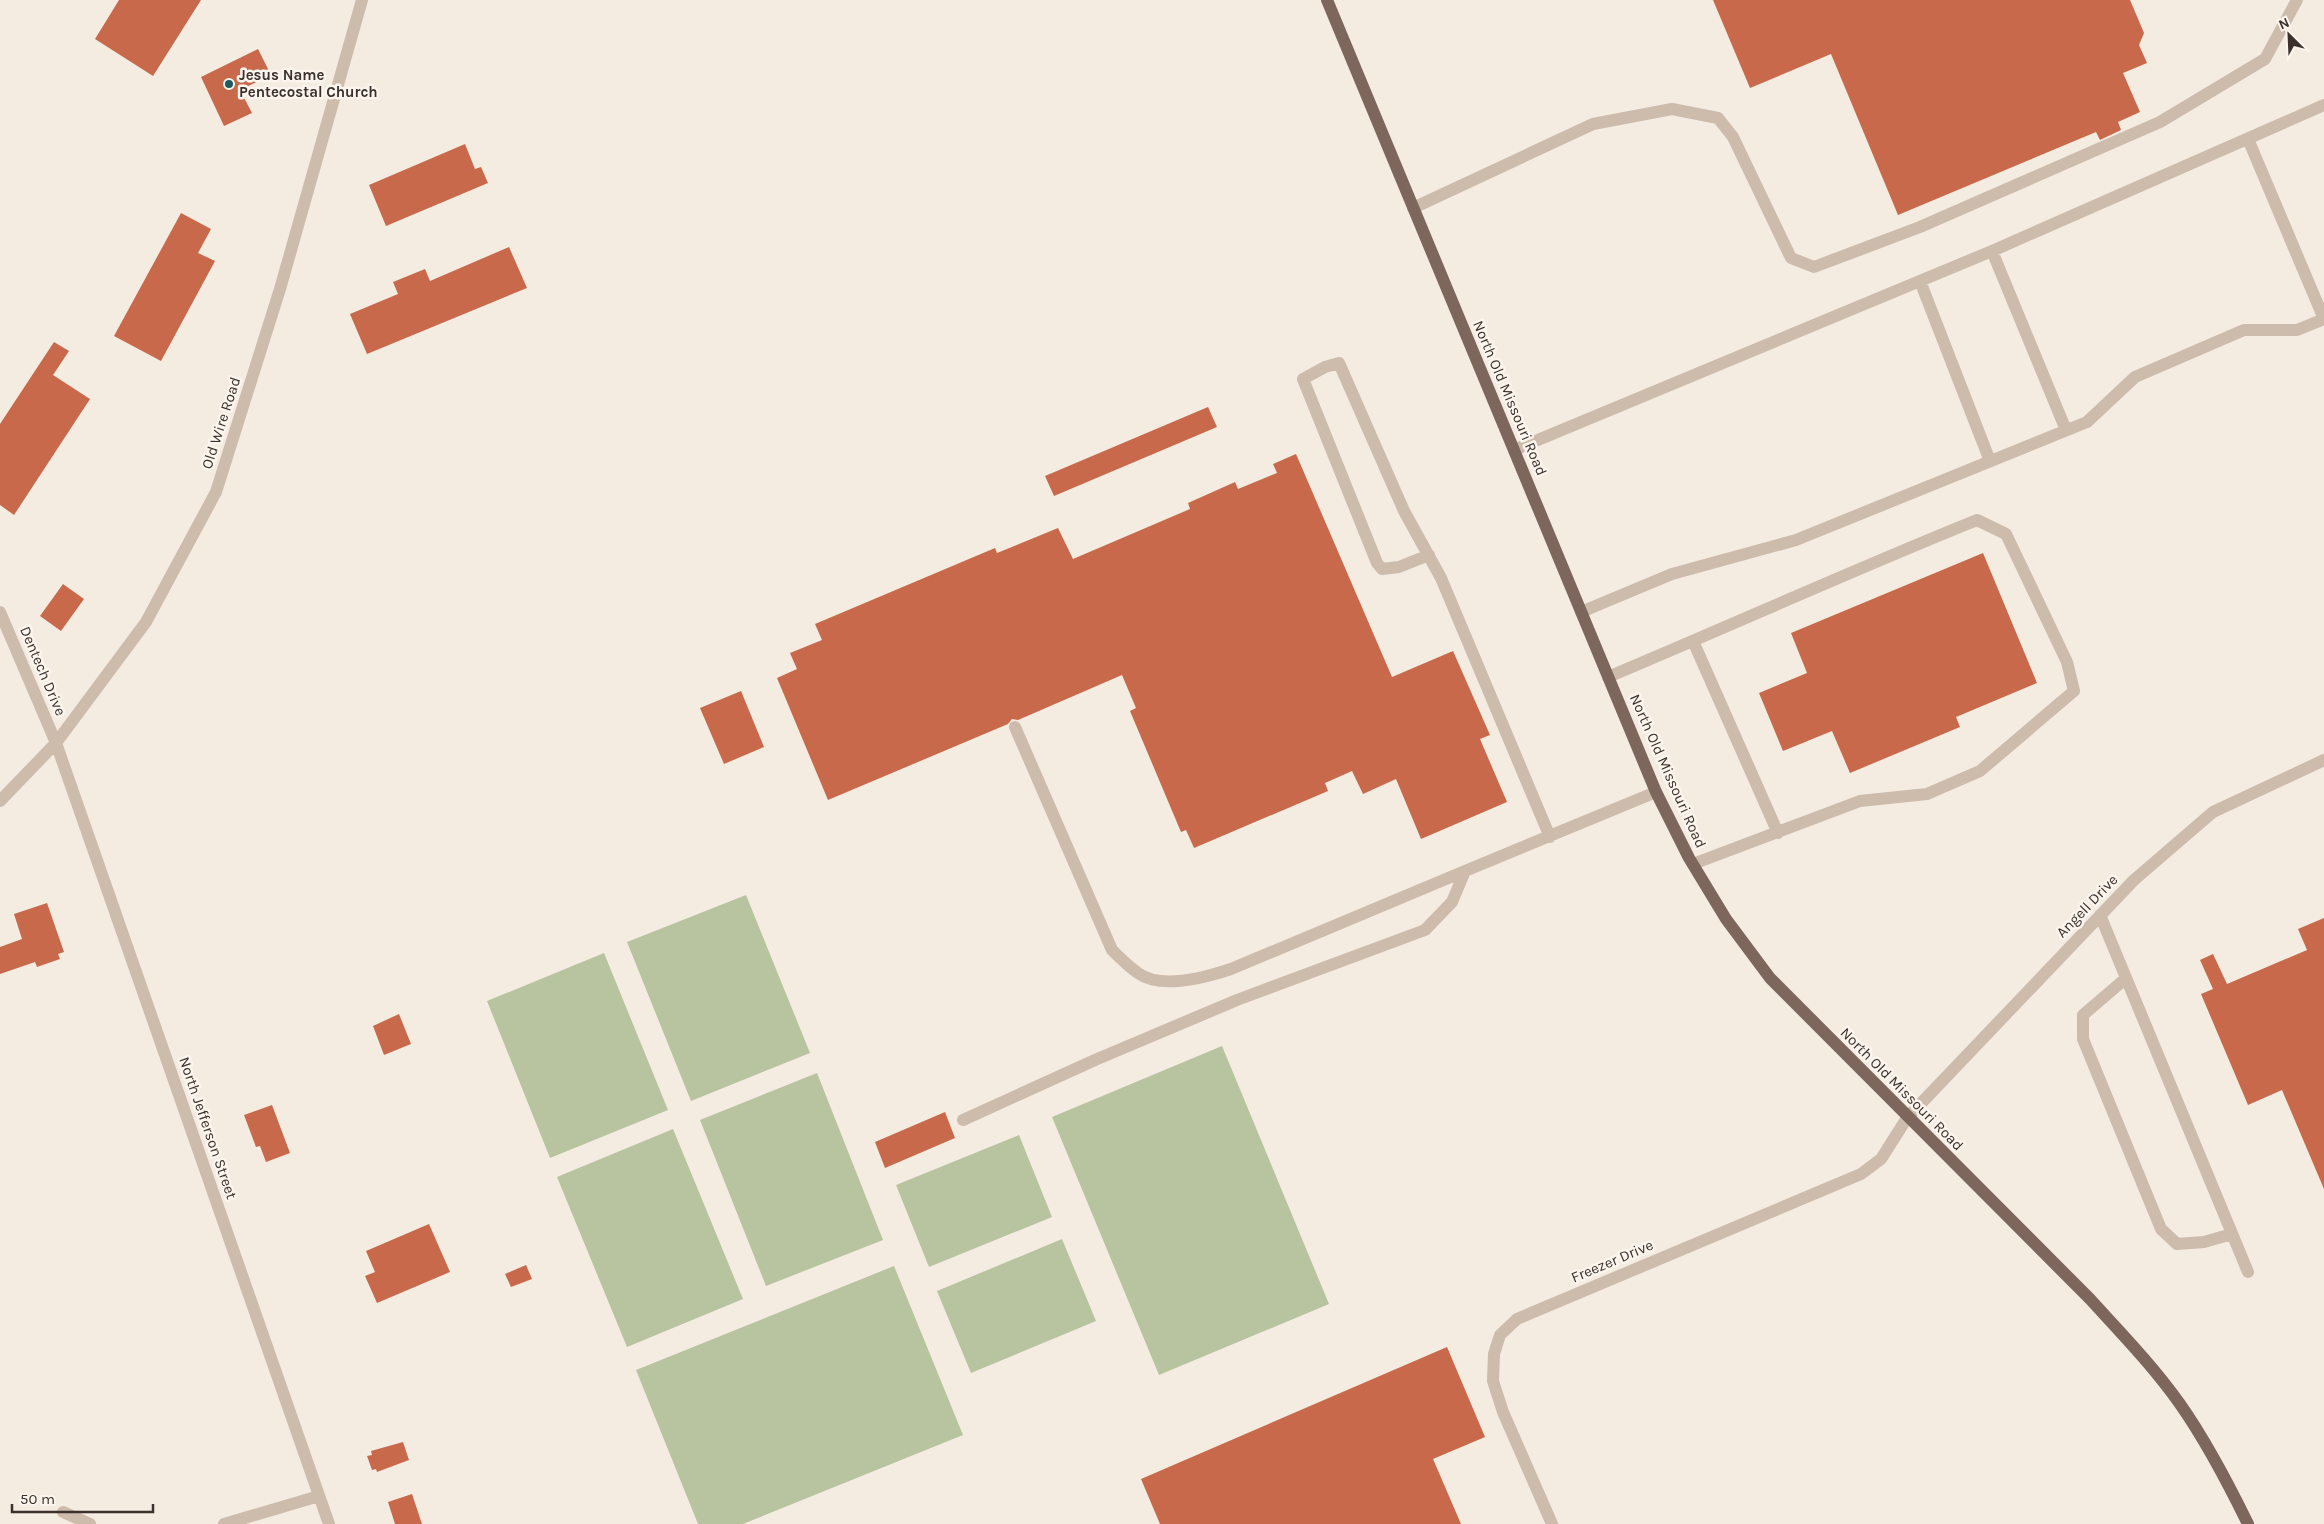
<svg xmlns="http://www.w3.org/2000/svg" width="2324" height="1524" font-family="Karla,sans-serif">
<style>
.green{fill:#b8c4a0}
.building{fill:#c8694b}
.lines{fill:none;stroke-linecap:round;stroke-linejoin:round}
.minor{stroke:#cdbbac;stroke-width:12}
.major{stroke:#7d675c;stroke-width:12}
.poi-dot{fill:#1f5a5e;stroke:#fbf5ee;stroke-width:2}
.labels{text-anchor:middle;stroke-width:5;stroke-linejoin:round;paint-order:stroke}
.poi-label{font-size:15px;font-weight:bold;fill:#3b302b;stroke:#fbf5ee;text-anchor:start}
.street-label{font-size:15px;fill:#3b302b;stroke:#fbf5ee}
</style>
<rect width="100%" height="100%" fill="#f4ebe1"/>
<!-- green -->
<path class="green" d="M746,895L810,1053L691,1101L627,942Z
M604,953L668,1110L550,1158L487,1001Z
M1222,1046L1329,1304L1159,1375L1052,1117Z
M817,1073L883,1240L766,1286L700,1120Z
M673,1129L743,1299L627,1347L557,1177Z
M1019,1135L1052,1217L929,1267L896,1185Z
M1062,1239L1096,1321L971,1373L937,1291Z
M894,1266L963,1435L743,1524H698L636,1370Z"/>
<!-- building -->
<path class="building" d="M119,0H201L153,76L95,39Z
M1713,0H2130L2144,33L2139,45L2147,63L2123,73L2140,112L2118,122L2121,130L2100,140L2096,132L1898,215L1831,54L1750,88Z
M258,49L271,75L240,90L252,113L224,126L201,77Z
M465,144L475,169L481,167L488,183L386,226L369,185Z
M181,213L211,229L198,253L215,261L161,361L114,336Z
M509,247L527,288L367,354L350,314L398,294L393,282L425,269L430,281Z
M54,342L69,351L53,375L90,399L14,515L0,505V424Z
M1208,407L1217,427L1054,496L1045,476Z
M1296,454L1392,677L1453,651L1490,735L1480,739L1507,802L1421,839L1396,779L1363,794L1352,771L1325,783L1328,791L1194,848L1186,830L1181,832L1130,711L1136,708L1122,675L1018,720L1012,719L1008,724L828,800L777,678L797,669L790,653L822,640L815,624L995,548L997,553L1058,528L1073,559L1190,509L1188,503L1235,482L1238,489L1277,473L1273,464Z
M1983,553L2037,683L1956,717L1960,727L1850,773L1832,731L1783,751L1759,693L1807,673L1791,633Z
M63,584L84,599L61,631L40,616Z
M741,691L764,747L724,764L700,708Z
M47,903L64,952L58,954L60,959L37,967L35,962L0,974V947L22,939L14,914Z
M2324,918V1189L2282,1090L2248,1105L2201,994L2213,989L2200,960L2213,954L2227,984L2307,950L2298,929Z
M399,1014L411,1044L384,1055L373,1026Z
M272,1105L290,1153L266,1162L260,1146L256,1147L244,1115Z
M945,1112L955,1138L885,1168L875,1142Z
M429,1224L450,1272L377,1303L365,1276L375,1272L366,1251Z
M526,1265L532,1279L511,1287L505,1274Z
M1447,1347L1485,1437L1433,1459L1461,1524H1160L1141,1479Z
M403,1442L409,1460L377,1472L376,1469L372,1470L367,1456L372,1455L371,1451Z
M412,1494L422,1524H395L388,1502Z"/>
<g class="lines">
<!-- minor -->
<path class="minor" d="M2248,139L2324,319
M1413,208L1593,124L1672,109L1718,118L1733,137L1791,258L1814,267L1920,227L2160,122L2265,59L2297,0
M1992,251L2066,430
M1920,281L1990,461
M1514,450L1992,251L2324,105
M1429,555L1399,567L1382,569L1377,563L1303,379L1325,367L1339,363L1404,511L1441,578L1550,837
M0,612L56,743L329,1524
M1581,612L1672,574L1796,540L2087,422L2135,377L2244,330H2297L2324,319
M1693,641L1778,833
M1608,677C1732,625 1853,570 1977,520L2006,534L2067,662L2074,691L1980,771L1927,794L1860,801L1693,864
M1015,727L1112,950C1120,958 1129,967 1138,973C1161,990 1207,977 1231,969L1465,871
M0,801L56,743L146,622L216,492L280,289L362,0
M2100,915L2248,1272
M2125,979L2083,1015V1039L2161,1229L2177,1244L2204,1242L2232,1234
M963,1120L1095,1060L1237,1000L1425,930L1452,902L1465,871L1656,792
M63,1512L90,1524
M224,1524L319,1496
M1552,1524L1503,1412L1493,1381L1494,1354L1500,1335L1517,1319L1861,1174L1881,1159L1907,1118L2134,880L2213,812L2324,760"/>
<!-- major -->
<path class="major" d="M1327,0L1656,792L1689,858L1726,919L1770,978L2090,1299C2121,1333 2153,1366 2180,1404C2206,1441 2228,1483 2248,1524"/>
</g>
<!-- markers -->
<circle class="poi-dot" cx="229" cy="84" r="5"/>
<g class="labels">
<!-- poi labels -->
<g class="poi-label">
<text x="239" y="80">Jesus Name<tspan x="239" dy="17">Pentecostal Church</tspan></text>
</g>
<!-- street labels -->
<g class="street-label">
<text transform="translate(1510 398) rotate(67)" y="5">North Old Missouri Road</text>
<text transform="translate(221 423) rotate(-72)" y="5">Old Wire Road</text>
<text transform="translate(43 671) rotate(67)" y="5">Dentech Drive</text>
<text transform="translate(1668 771) rotate(66)" y="5">North Old Missouri Road</text>
<text transform="translate(2087 906) rotate(-46)" y="5">Angell Drive</text>
<text transform="translate(1902 1089) rotate(45)" y="5">North Old Missouri Road</text>
<text transform="translate(208 1128) rotate(71)" y="5">North Jefferson Street</text>
<text transform="translate(1612 1261) rotate(-23)" y="5">Freezer Drive</text>
</g>
</g>
<!-- north arrow -->
<g transform="translate(2289 35) rotate(336)" stroke="#fbf5ee" stroke-width="4" paint-order="stroke">
<path d="M0-4L9 19L0 12L-9 19Z" fill="#3b302b"/>
<text y="-8" font-size="14" font-weight="bold" text-anchor="middle" fill="#3b302b">N</text>
</g>
<!-- scale -->
<path d="M12 1504v8h141v-8" fill="none" stroke="#3b302b" stroke-width="2.5"/>
<text x="20" y="1504" font-size="15" fill="#3b302b" stroke="#fbf5ee" stroke-width="4" paint-order="stroke">50 m</text>
</svg>
